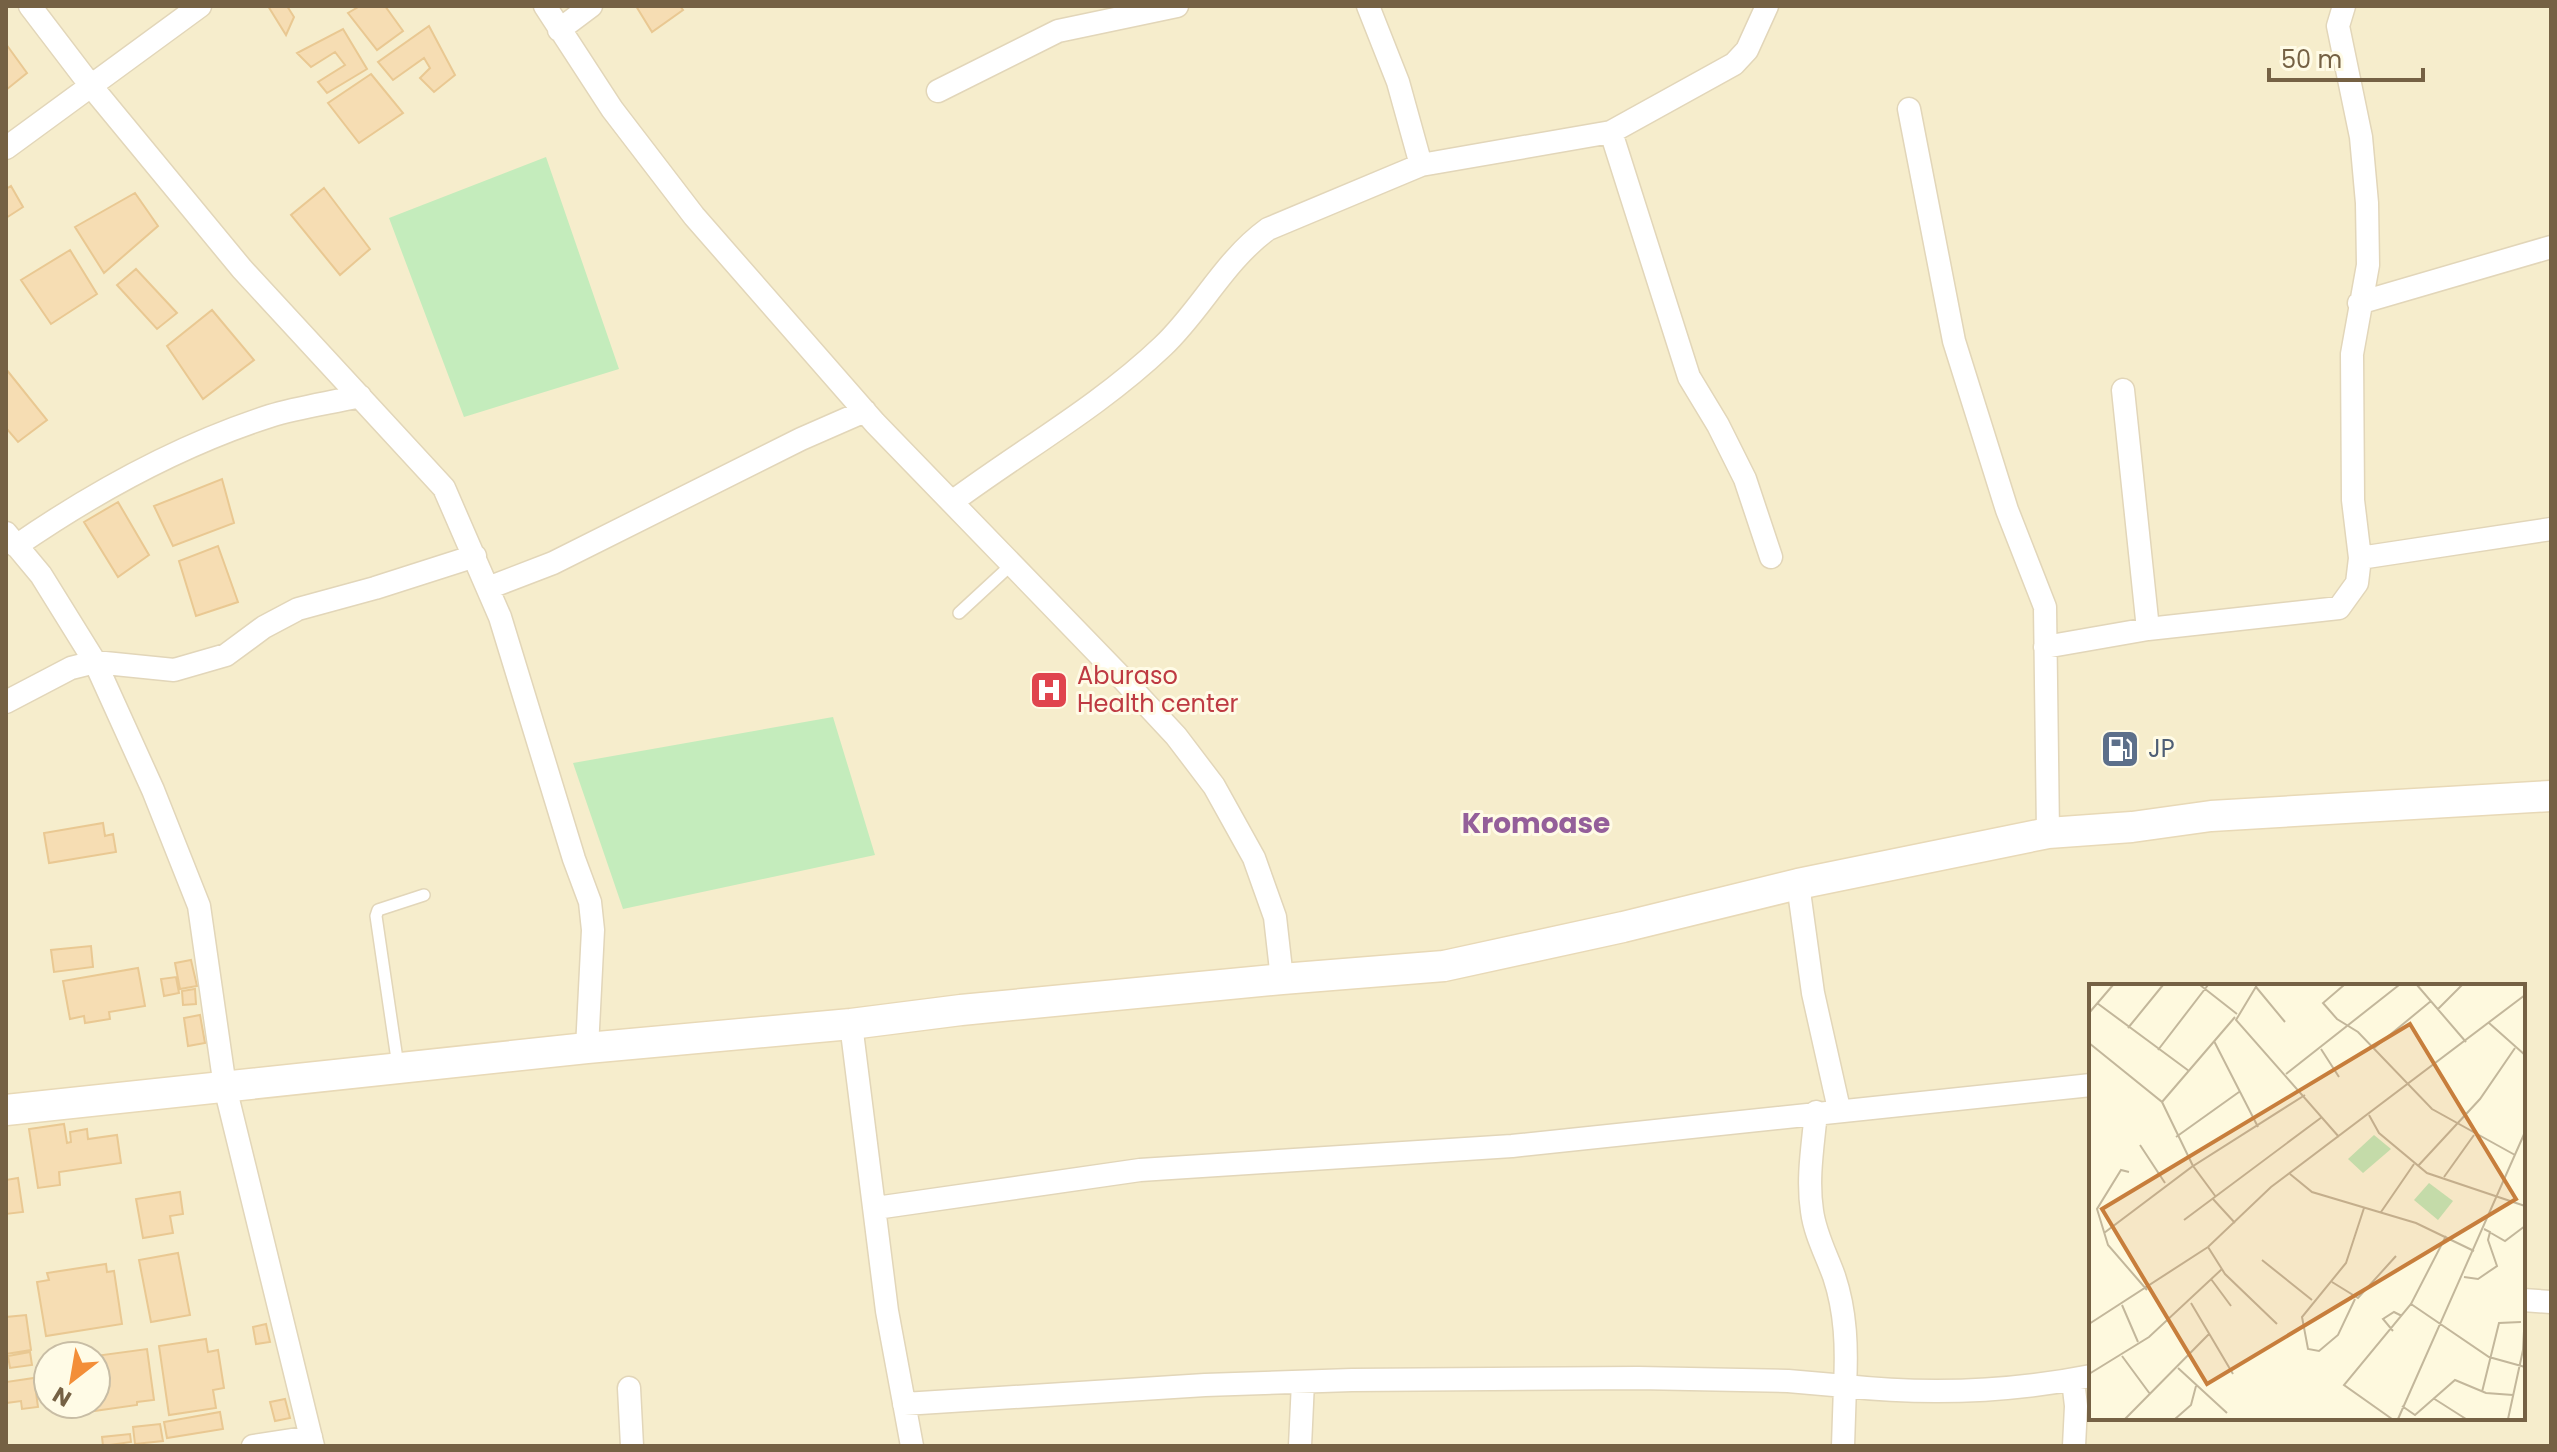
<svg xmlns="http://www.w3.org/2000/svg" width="2557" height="1452" font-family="Poppins,sans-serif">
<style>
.residential{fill:#f6edcc;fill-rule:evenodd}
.green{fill:#c4ecbc}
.building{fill:#f6ddb3;stroke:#e9c892;stroke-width:2}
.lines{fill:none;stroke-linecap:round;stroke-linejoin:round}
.lane-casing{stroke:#e2d6b9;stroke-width:14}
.street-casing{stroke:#e2d6b9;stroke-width:25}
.secondary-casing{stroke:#e8d9b7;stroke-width:33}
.lane{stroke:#fff;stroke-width:11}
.street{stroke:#fff;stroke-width:22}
.secondary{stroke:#fff;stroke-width:30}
.labels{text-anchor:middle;stroke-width:6;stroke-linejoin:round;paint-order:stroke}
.health-label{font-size:24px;fill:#be3a42;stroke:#fffbe6;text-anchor:start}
.service-label{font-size:24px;fill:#4e5e75;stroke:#fffbe6;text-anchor:start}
.quarter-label{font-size:28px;font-weight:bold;fill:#945f9a;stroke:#fffbe6}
.inset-road{fill:none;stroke:#c3b79b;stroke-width:2}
.view{fill:#c77e3c;fill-opacity:0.15;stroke:#c77e3c;stroke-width:4}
.inset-edge{fill:none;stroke:#756144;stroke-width:4}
</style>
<rect width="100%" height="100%" fill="#fef9de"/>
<!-- residential -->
<path class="residential" d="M6,6H2551V1446H6ZM2091,986H2523V1418H2091ZM48,1356H96V1404H48Z"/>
<!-- green -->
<path class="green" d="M546,157L619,369L464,417L389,218Z
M833,717L875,855L623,909L573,763Z"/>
<!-- building -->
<path class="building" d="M268,6H287L294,17L286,35Z
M360,6H385L403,31L377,50L348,13Z
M636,6H680L683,10L652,32Z
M429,26L455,75L434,92L420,78L430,68L424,58L393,80L378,62Z
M343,29L367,69L327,93L318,82L345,65L335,52L311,67L297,53Z
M6,44L27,73L6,90Z
M371,74L403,113L359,143L328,103Z
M11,186L23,207L6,218V189Z
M324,188L370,249L340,275L291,215Z
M135,193L158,226L104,273L75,227Z
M70,250L97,294L51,324L21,280Z
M136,269L177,313L157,329L117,285Z
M212,310L254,360L203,399L167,346Z
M6,369L47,420L18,442L6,428Z
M222,479L234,523L173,546L154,506Z
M118,502L149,555L118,577L84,522Z
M218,546L238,602L196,616L179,561Z
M103,823L105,836L113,834L116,852L49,863L44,833Z
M91,946L93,967L54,972L51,950Z
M191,960L197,986L180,989L175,963Z
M138,968L145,1006L109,1012L110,1019L85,1023L84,1016L70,1019L63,981Z
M176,977L179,993L164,996L161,979Z
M195,989L196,1004L183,1005L182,991Z
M200,1015L205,1043L188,1046L184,1018Z
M64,1124L67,1143L71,1142L70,1132L87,1129L88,1139L117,1135L121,1163L59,1172L60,1185L38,1188L29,1129Z
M18,1178L23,1212L6,1214V1180Z
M180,1192L183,1214L170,1216L173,1233L143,1238L136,1199Z
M178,1253L190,1315L151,1322L139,1260Z
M106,1264L107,1272L114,1271L122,1324L46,1336L37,1282L49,1280L47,1273Z
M26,1315L31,1350L6,1354V1317Z
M266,1324L270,1342L256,1344L253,1327Z
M206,1339L208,1352L218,1350L224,1388L213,1390L216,1408L169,1415L159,1346Z
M147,1349L154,1400L137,1402V1405L87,1412V1409L74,1411L73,1404H96L95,1356Z
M30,1352L32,1365L10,1368L8,1356Z
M34,1378L38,1407L22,1409L21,1401L6,1403V1382Z
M285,1399L290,1418L275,1421L270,1402Z
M220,1412L223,1429L167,1438L164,1422Z
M160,1424L163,1441L135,1444L133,1427Z
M130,1434L131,1442L103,1446L102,1437Z"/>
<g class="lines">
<defs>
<path id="lane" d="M959,613L1011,565
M398,1066L376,916L378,910L424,895"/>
<path id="street" d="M30,6L91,86L242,269L444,488L500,617L574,859L590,902L593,930L587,1048
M545,6L612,109L694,216L875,423L1121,677L1176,736L1214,786L1254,858L1275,917L1282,979
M1368,6L1398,82L1421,165
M559,30L591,6
M938,91L1058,31L1177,6
M1909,109L1954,341L2007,510L2045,607L2048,833
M1611,132L1689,377L1718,425L1745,479L1771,557
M6,148L200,6
M2359,303L2551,247
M2123,390L2148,629
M952,502C1022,450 1099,407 1163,346C1201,310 1224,261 1268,229L1421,165L1611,132L1734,64L1747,50L1767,6
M6,533L41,575L95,662L153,790L199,906L225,1087L313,1446
M16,546C93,493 180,445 270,416C299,407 330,403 360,396
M2360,558L2551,529
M488,588L553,563L801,439L865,411
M2045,647L2148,629L2339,608L2357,583L2360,558L2353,500L2352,354L2368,265L2367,203L2361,137L2338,26L2344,6
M6,702L71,668L95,662L174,670L226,655L264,627L298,609L375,588L475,556
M1798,884L1813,993L1839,1109
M851,1024L887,1311L912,1446
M1816,1112C1813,1145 1807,1178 1812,1211C1815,1234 1826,1254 1834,1276C1846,1312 1847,1348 1845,1386C1927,1395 2010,1392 2091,1376
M876,1208L1140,1170L1512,1146L2091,1085
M2523,1300L2551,1302
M2073,1380L2076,1406L2074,1446
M629,1388L632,1446
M904,1404L1205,1385L1352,1380L1638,1378L1788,1381L1845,1386L1843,1446
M253,1446L311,1437
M1300,1446L1303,1382"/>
<path id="secondary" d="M6,1110L587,1048L851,1024L961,1010L1282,979L1444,966L1623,927L1798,884L2048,833L2132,827L2211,816L2551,796"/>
</defs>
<!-- lane casing -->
<use href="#lane" class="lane-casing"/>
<!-- street casing -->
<use href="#street" class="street-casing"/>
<!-- secondary casing -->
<use href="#secondary" class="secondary-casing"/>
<!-- lane -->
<use href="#lane" class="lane"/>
<!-- street -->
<use href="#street" class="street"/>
<!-- secondary -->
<use href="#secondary" class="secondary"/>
</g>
<!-- icons -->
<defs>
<symbol id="hospital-square" viewBox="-11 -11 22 22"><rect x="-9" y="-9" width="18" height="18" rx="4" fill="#e0444e" stroke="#fffbe6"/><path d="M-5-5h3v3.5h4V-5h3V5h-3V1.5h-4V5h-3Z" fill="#fff"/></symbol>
<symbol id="fuel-square" viewBox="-11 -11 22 22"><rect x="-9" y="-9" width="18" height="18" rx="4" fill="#5c6f8a" stroke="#fffbe6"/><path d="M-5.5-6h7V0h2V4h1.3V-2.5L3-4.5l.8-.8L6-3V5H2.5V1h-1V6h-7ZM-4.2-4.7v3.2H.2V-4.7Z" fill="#fff"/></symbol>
</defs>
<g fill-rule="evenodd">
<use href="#hospital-square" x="1027" y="668" width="44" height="44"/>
<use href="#fuel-square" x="2098" y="727" width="44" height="44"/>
</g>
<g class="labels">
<!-- health labels -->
<g class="health-label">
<text x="1077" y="684">Aburaso<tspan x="1077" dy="28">Health center</tspan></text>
</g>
<!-- service labels -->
<g class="service-label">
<text x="2148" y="757">JP</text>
</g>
<!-- quarter labels -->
<g class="quarter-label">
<text x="1536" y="833">Kromoase</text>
</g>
</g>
<!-- overview -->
<g transform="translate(2089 984)">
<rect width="436" height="436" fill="#fef9de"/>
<path d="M285,151L302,165L274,189L259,175ZM340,199L364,217L349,236L325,216Z" fill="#c4ecbc"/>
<path class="inset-road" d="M111,1L148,30M168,1L147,36L250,153M255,1L234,19L248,35L269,48L343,125L426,171M328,1L377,58M167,3L196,38M8,19L100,87M349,25L373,1M0,29L24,1M400,39L436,71M39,44L74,1M125,57L169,143M0,59L73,118L104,182L216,111M285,64L342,17M232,65L250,93M69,66L119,1M197,90L310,1M73,118L146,33M280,131L290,149L338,189L436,222M87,153L150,108M51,161L76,199M329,182L391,115L426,64M40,188L32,186L8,225L19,261L58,306M201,190L223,208L327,239L385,267M355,193L385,151M124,215L146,239M292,228L325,180M95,236L233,133M15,249L104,182L127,213M402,249L416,257L436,242M119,263L136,290L188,340M173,276L223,316M375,293L389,295L408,282L399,256L401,248L395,245M122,295L142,322M243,298L269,314L307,272M266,315L249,351L230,367L219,365L213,333L257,279L275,224M102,319L144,390M322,320L400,373L436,383M33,321L49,358M0,340L119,263L182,203L436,11M304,347L294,335L305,328L313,332M33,372L61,410M89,384L138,429M0,390L60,353L133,285M393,408L410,339L432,338M344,414L377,435M313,422L326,431L366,396L397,409L424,411M36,435L120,350M86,435L102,421L107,402M303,435L255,401L322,320L357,252M309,435L436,148M419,435L434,366L436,328"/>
<path class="view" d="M321,40L427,215L118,400L13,225Z"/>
<rect width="436" height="436" class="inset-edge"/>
</g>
<!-- border -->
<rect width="2557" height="1452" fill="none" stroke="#756144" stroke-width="16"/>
<!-- north arrow -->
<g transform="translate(72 1380) rotate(211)"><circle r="38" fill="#fffbe6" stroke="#c8bda5" stroke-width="2"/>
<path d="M0-6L14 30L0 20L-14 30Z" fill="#f38e38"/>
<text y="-12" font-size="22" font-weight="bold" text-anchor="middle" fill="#756144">N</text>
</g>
<!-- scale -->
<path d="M2269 68v12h154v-12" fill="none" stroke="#756144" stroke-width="4"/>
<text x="2281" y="68" font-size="24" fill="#756144" stroke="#fffbe6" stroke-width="6" paint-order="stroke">50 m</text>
</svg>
